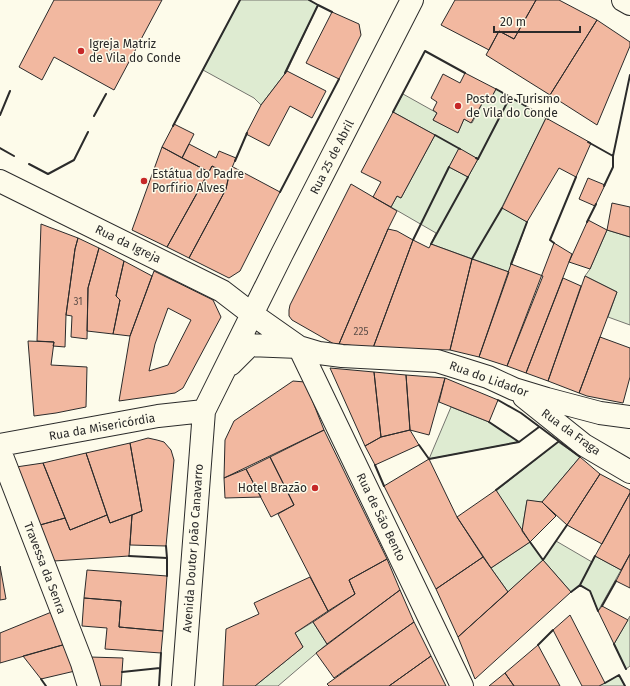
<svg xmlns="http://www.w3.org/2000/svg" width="630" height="686" font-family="'Fira Sans',sans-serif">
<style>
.green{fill:#deebd1;stroke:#74746e;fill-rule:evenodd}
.building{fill:#f2b8a0;stroke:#2b2b2b;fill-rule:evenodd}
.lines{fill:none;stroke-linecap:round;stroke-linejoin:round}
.minor-casing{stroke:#2b2b2b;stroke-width:24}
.minor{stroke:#fdfbea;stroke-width:22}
.wall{stroke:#2b2b2b;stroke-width:2}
.poi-dot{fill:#c62828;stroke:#fdfbea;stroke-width:1.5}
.labels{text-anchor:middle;stroke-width:3;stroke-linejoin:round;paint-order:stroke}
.number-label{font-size:10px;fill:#5d4e48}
.poi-label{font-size:12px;fill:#2b2b2b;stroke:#fdfbea;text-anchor:start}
.street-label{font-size:12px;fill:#2b2b2b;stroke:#fdfbea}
</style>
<rect width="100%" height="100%" fill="#fdfbea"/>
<!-- green -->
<path class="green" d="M240,0H309L318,5L287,71L261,105L254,98L203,70Z
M496,89L546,118L502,207L527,222L509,272L431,244L436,233L391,207L397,196L401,198L435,135L393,112L403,94L437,113L433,120L458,132L464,119L472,123L484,100L489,102ZM459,149L478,159L468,177L449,167Z
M607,230L630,237V325L608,317L617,292L585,276L590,269Z
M451,407L489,422L519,442L429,459Z
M558,442L580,457L542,502L527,501L522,531L496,491Z
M556,541L592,562L595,556L621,570L598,611L590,591L580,586L571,592L543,560L508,592L491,568L530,542L543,560Z
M630,616V666L626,669L614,644Z
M313,622L327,644L278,686H255L303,647L295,633Z
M619,675L625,686H599Z"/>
<!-- building -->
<path class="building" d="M54,0H162L114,90L54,57L42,80L19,67Z
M455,0H536L514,39L499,31L489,50L441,25Z
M536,0H559L597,20L550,95L486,55L499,31L514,39Z
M332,12L359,24L361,35L339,79L306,63Z
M597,20L630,42V46L597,125L550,95Z
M287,71L326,91L312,118L290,106L269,146L246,134L261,105Z
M465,73L496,89L489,102L484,100L471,123L464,119L458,133L433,120L437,113L433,110L437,102L431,98L443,74L460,83Z
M393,112L435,135L401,198L397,196L391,207L373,197L381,182L361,172Z
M546,118L591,143L576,177L559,168L527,222L502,208Z
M174,124L194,134L182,158L162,147Z
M189,144L216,158L219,151L236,158L229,175L212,166L209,172L182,158Z
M162,147L209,172L167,247L132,230Z
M459,148L478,159L468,177L449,167Z
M212,166L229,175L226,189L189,258L167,247Z
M233,167L280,192L240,271L229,278L189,258L226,189L229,175Z
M588,178L605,185L595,206L579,199Z
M351,184L397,211L388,229L339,344H334L292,320L289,316V310L290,305Z
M612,203L630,207V237L607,230Z
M588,220L607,230L590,269L569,262Z
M41,224L78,238L75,249L66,315L65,347L53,346L54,342L37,341Z
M388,229L397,231L413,240L373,348L339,344Z
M78,238L99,248L88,288L87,339L71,337L72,316L66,315L75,249Z
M413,240L429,248L431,244L472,259L450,350L373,348Z
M554,243L572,254L526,373L507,366Z
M99,248L124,261L116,296L120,300L113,334L87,331L88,288Z
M472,259L509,272L479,357L450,350Z
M124,261L152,276L130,336L113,334L120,300L116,296Z
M511,264L543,276L507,366L479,357Z
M154,271L213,300L221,317L183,388L175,393L119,401L130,336ZM168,308L191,320L168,365L149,371L155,344Z
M585,276L617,292L579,393L548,381Z
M563,278L581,286L548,381L526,373Z
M600,337L630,348V377L623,403L587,396L579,393Z
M28,341L54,342L51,365L87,367L86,407L56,413L34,416Z
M330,368L374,372L381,437L365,446Z
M374,372L406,375L410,430L381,437Z
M406,375L445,378L429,435L410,430Z
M445,378L498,400L489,422L439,402Z
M293,381L305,382L324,430L224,478L225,440L234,421Z
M324,430L387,559L349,580L355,594L328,611L278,514L294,505L270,457Z
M410,430L419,445L375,465L365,446L381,437Z
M148,438L157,440L164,442L171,450L174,460L166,546L130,545L132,515L142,511L130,443Z
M130,443L142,511L110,523L86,453Z
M86,453L107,515L70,530L43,463Z
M270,457L294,505L271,517L246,469Z
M580,457L600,474L567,525L542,502Z
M429,459L457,517L483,557L436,589L384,486Z
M43,463L65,518L40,525L16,467Z
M246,469L261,497L225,498L224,478Z
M600,474L630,490V493L602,544L567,525Z
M496,490L530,542L491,568L457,517Z
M630,493V554L621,570L595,556Z
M527,500L542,502L556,516L530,542L522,531Z
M107,515L110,523L132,515L129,556L54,561L40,525L65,518L70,530Z
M630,554V588L616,581Z
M483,557L508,592L458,637L436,589Z
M387,559L400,590L327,644L313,622L355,594L349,580Z
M543,560L571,592L475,679L458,637Z
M0,566L6,599L0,600Z
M87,570L167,576L163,631L119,627L121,601L84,598Z
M310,577L328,611L295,633L303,647L255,686H223L226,629L259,614L254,603Z
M400,590L414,622L334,678L316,653Z
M84,598L121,601L119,627L163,631L161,653L105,649L107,628L82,626Z
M602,606L628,620L614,644L598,611Z
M54,611L66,644L0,663V633Z
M570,615L605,683L599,686H582L553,630Z
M414,622L431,656L389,686H329L327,684Z
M66,644L75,671L41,679L23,656Z
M538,645L560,686H514L505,673Z
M431,656L446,686H389Z
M90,657L123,658L121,686H98Z
M505,673L514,686H489Z"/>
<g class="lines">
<defs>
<path id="minor" d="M623,0L630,4
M0,181L222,291L252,314L299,347L462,686
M231,364L250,345L299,347L319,353L342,356L437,361L488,377L514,389L547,399L600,413L630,417
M524,397L584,445L630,472
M0,445L158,416L204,411
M0,451L82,663L89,686
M183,686L204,411L282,254L412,0"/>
</defs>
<!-- minor casing -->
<use href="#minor" class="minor-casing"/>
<!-- minor -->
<use href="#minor" class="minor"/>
<!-- wall -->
<path class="wall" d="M318,5L332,12
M285,73L318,5L309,0
M510,97L548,119
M393,112L425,51L465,73
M0,115L10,91
M94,116L106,94
M173,126L240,0
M435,135L460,149
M588,142L613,156L630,75
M0,148L14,156
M476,158L478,159L510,97L496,89
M235,161L247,133
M29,164L48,174L74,160L88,132
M604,186L613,167V156
M280,192L339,79
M587,222L596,204
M413,240L449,167
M554,243L550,240L576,177
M431,244L468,177
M472,259L502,208
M511,264L527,222
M498,400L521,413L580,457
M489,422L519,442L539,427
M419,445L429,459L519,442
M375,465L384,486
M496,490L558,442
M530,542L543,560L567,525
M129,556L167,558L166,546
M167,576V558
M580,585L595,556
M571,592L580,585L590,591L598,611
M602,606L616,581
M614,644L626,669
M538,645L553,630
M122,672L160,668
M41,679L46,686
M605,683L619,675L625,686
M159,686L161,653"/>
</g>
<!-- markers -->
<g class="poi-dot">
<circle cx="81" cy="51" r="4"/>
<circle cx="458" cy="106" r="4"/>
<circle cx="144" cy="181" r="4"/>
<circle cx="315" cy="488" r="4"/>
</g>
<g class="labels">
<!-- number labels -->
<g class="number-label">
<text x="78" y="305">31</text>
<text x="361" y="335">225</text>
</g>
<!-- poi labels -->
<g class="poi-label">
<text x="89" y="48">Igreja Matriz<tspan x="89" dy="14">de Vila do Conde</tspan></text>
<text x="466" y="103">Posto de Turismo<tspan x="466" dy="14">de Vila do Conde</tspan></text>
<text x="152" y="178">Estátua do Padre<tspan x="152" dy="14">Porfírio Alves</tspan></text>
<text x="307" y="492" text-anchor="end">Hotel Brazão</text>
</g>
<!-- street labels -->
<g class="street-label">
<text transform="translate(332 157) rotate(-63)" y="4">Rua 25 de Abril</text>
<text transform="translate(128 244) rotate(26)" y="4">Rua da Igreja</text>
<text transform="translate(489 379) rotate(20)" y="4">Rua do Lidador</text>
<text transform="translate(102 427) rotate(-10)" y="4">Rua da Misericórdia</text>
<text transform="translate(571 432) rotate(36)" y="4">Rua da Fraga</text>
<text transform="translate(381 517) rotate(64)" y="4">Rua de São Bento</text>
<text transform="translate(193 548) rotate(-86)" y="4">Avenida Doutor João Canavarro</text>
<text transform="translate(45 568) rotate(69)" y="4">Travessa da Senra</text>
</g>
</g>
<!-- scale -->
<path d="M494 26v6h86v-6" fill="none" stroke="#2b2b2b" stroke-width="2"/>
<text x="500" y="26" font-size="12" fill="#2b2b2b" stroke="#fdfbea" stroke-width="3" paint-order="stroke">20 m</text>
</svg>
